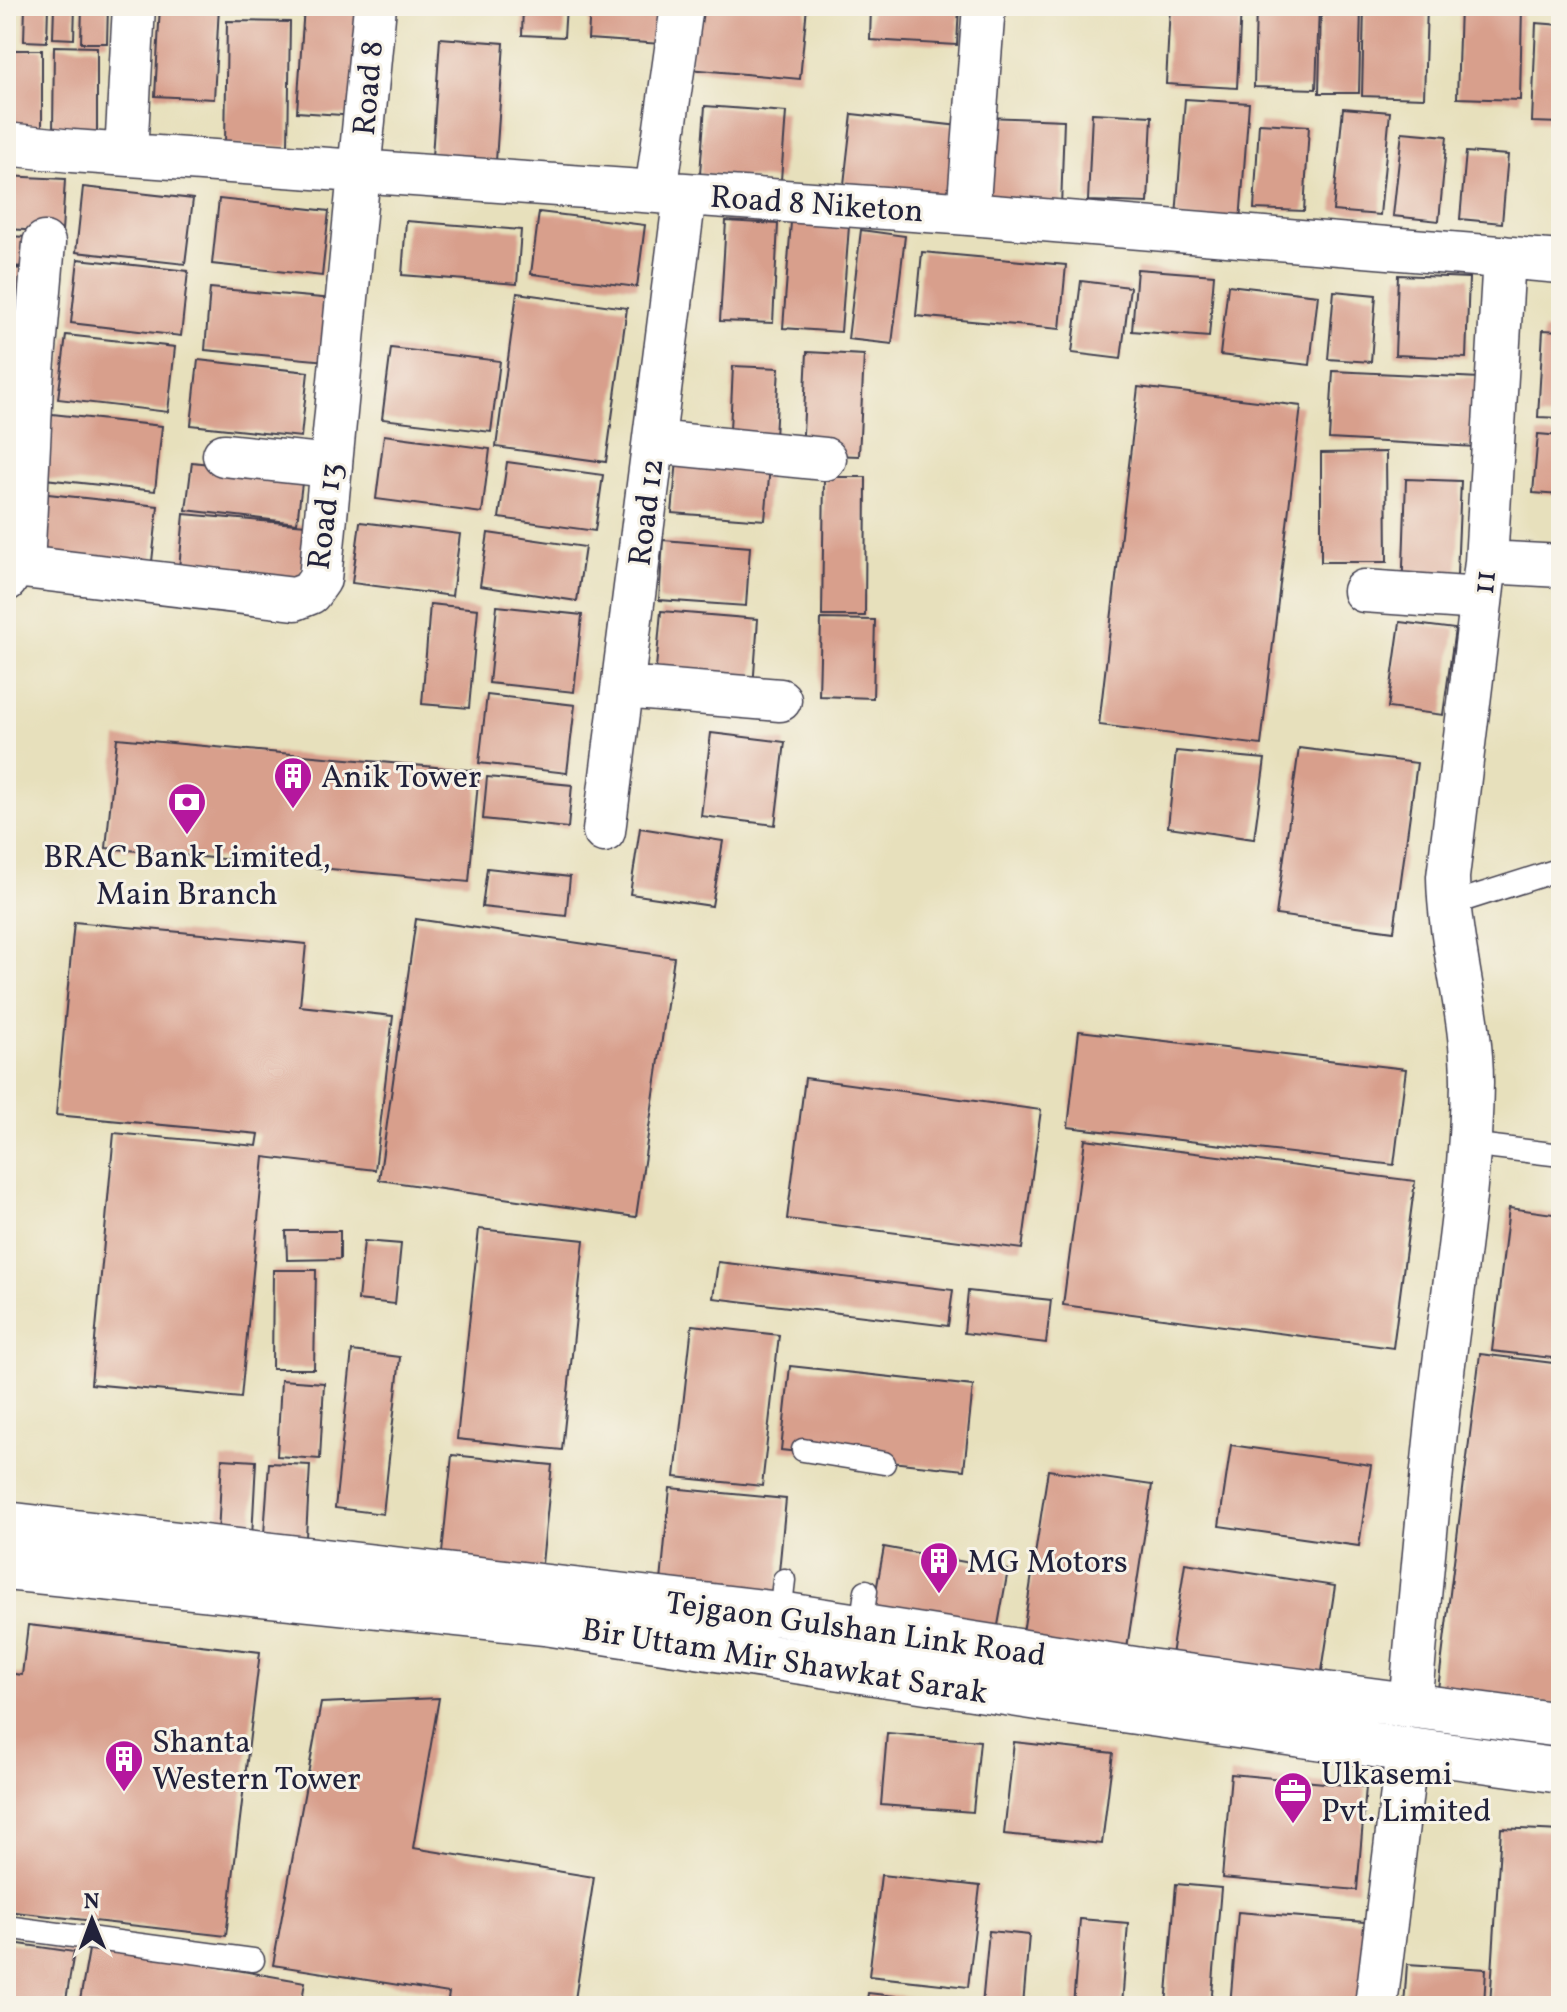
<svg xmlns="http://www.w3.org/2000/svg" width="1567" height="2012" font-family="Vollkorn,serif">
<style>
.building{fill:#d89f8c}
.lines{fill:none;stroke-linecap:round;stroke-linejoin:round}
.lane-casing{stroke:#403e4e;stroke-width:25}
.street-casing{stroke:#403e4e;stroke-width:45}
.secondary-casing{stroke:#403e4e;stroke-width:47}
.lane{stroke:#fff;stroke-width:22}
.street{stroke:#fff;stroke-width:42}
.secondary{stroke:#fff;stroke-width:44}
.labels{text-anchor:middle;stroke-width:6;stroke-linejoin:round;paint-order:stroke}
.street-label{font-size:32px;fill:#22223b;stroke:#f7f3e8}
.poi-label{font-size:32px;fill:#22223b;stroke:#f7f3e8;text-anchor:start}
</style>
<rect width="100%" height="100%" fill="#f7f3e8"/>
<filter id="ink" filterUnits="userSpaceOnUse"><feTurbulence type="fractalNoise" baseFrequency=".0125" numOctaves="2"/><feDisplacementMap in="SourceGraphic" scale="16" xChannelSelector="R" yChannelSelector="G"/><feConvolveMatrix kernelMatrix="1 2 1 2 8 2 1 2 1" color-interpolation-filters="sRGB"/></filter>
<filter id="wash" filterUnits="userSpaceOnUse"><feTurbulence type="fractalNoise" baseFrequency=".006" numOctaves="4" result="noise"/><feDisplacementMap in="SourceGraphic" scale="32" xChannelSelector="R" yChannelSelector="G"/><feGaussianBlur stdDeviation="1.8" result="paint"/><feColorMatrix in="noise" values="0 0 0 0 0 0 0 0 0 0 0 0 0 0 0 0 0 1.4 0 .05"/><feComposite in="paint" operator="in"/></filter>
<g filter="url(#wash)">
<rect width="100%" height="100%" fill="#e7e0bc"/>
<g id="blocks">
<!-- building -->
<path class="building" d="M25,6H48L47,42L24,41Z
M54,6H75L74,39L53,38Z
M82,6H108L107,43H81Z
M160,6H219L214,99L155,96Z
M304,6H363L356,116L297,112Z
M523,6H566L564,37L522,35Z
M590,6H679L677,45L588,39Z
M695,6H807L800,79L689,69Z
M871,6H959L957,45L870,40Z
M1170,6H1241L1237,88L1166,84Z
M1256,6H1319L1316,89L1254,87Z
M1321,6H1361L1359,93H1319Z
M1364,6H1427L1424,98L1362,96Z
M1460,6H1522L1520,100L1457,98Z
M227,21L290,22L288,147L225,145Z
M1536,23L1561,25V123L1532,122Z
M440,38L504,43L496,161L432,157Z
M54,46L97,47V134L53,133Z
M9,50H42V128H9Z
M1185,99L1249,103L1240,222L1176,217Z
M705,106L786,112L781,180L700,174Z
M1343,108L1390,112L1380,215L1333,211Z
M1092,113L1152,116L1148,203L1088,201Z
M852,114L959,126L950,204L843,193Z
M985,117L1064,120L1061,208L983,206Z
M1259,123L1309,126L1304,211L1254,209Z
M1402,132L1447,136L1439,221L1393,216Z
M1466,152L1508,155L1502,223L1460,219Z
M6,176L65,179L62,232L6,229Z
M83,187L193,199L185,264L76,252Z
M219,199L329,211L322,276L212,264Z
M539,212L645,225L637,287L531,274Z
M406,221L521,230L517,284L402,275Z
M726,221L778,224L773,323L720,321Z
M791,222L849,226L841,332L783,328Z
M861,230L905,236L892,344L848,339Z
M6,236L27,237L26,267L6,266Z
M922,252L1066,265L1060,329L916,316Z
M78,259L188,271L181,336L71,323Z
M6,268L27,269L22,373L6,372Z
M1137,269L1214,275L1209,337L1132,331Z
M1398,275L1469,278L1466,358L1395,355Z
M1081,281L1130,287L1121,359L1072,353Z
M1228,285L1318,295L1310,365L1220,355Z
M210,288L333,299L327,361L205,350Z
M1334,291L1376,295L1371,362L1328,359Z
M517,293L627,308L606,462L496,447Z
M1543,330L1561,331V418L1538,417Z
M66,335L175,347L168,412L58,399Z
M391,348L500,361L491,432L382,419Z
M807,352L864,355L859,456L802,454Z
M198,360L308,372L301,437L191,425Z
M733,366L779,368L774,454L729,452Z
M1333,371L1480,378L1476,447L1329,439Z
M1138,387L1301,406L1261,745L1099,725Z
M52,414L162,426L155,491L45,479Z
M1538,434L1561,436V495L1533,493Z
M384,435L490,449L482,513L376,499Z
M1386,452L1387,562H1321V453Z
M677,460L770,467L765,520L672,513Z
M192,462L303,475L297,523L186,510Z
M507,462L603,475L595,531L499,518Z
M824,477H866L865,616H822Z
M1406,479L1461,481L1456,598L1402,596Z
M48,494L158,506L151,571L41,559Z
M184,514L306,525L300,591L178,580Z
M360,522L460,534L452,596L352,583Z
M488,533L585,547L577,601L480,586Z
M663,540L750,547L746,606L659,600Z
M430,604L478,609L469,708L422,704Z
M497,606L582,615L574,692L489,683Z
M661,611L758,619L753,688L655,680Z
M821,619L875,620L873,698L819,696Z
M1400,622L1455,629L1443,715L1388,708Z
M487,695L575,705L567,773L479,763Z
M711,733L785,742L775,825L701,816Z
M117,738L479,771L469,882L106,848Z
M1299,748L1417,763L1394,931L1276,915Z
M1176,751L1265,759L1254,839L1168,827Z
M487,777L572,785L568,828L483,819Z
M640,828L723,841L712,906L630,894Z
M487,868L570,877L566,916L482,907Z
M416,919L674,957L636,1217L379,1180Z
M74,922L306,944L300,1006L393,1016L375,1170L264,1157L241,1398L91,1384L114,1133L257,1146L259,1134L56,1115Z
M1079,1031L1406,1069L1394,1165L1068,1127Z
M805,1078L1041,1110L1022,1249L787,1219Z
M1085,1139L1415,1181L1393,1348L1063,1305Z
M1509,1208L1561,1215V1359L1492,1351Z
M479,1229L584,1240L562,1450L457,1439Z
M286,1231H340V1259L287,1260Z
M364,1241L401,1244L395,1304L358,1300Z
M718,1262L953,1290L948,1326L713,1298Z
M273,1270H316L314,1369H272Z
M968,1291L1051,1300L1046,1343L964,1333Z
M692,1325L779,1335L762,1486L675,1477Z
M352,1351L400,1357L383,1514L335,1508Z
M1480,1354L1561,1364V1705L1438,1689Z
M790,1366L973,1386L964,1470L781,1450Z
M281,1380L324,1383L320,1459L277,1456Z
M1231,1445L1371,1465L1359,1546L1219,1526Z
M452,1455L552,1465L541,1574L441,1563Z
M222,1459L256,1461L252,1537L218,1535Z
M269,1463L310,1465L306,1537L264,1534Z
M1048,1470L1152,1485L1125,1661L1021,1646Z
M670,1488L786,1499L776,1603L660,1592Z
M884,1547L1008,1570L995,1642L871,1619Z
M1185,1563L1335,1586L1320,1684L1170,1662Z
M28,1625L260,1652L226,1936L6,1911V1673L22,1675Z
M439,1698L413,1848L594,1877L574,2006H447L449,1993L273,1965L321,1703Z
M887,1733L980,1741L973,1812L881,1805Z
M1014,1742L1113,1753L1102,1844L1004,1834Z
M1231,1774L1366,1787L1357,1890L1222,1878Z
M1501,1828L1561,1831V2006H1490Z
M881,1875L980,1886L968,1987L869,1976Z
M1176,1884L1221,1888L1211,2006H1166Z
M1238,1912L1377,1923L1370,2006H1230Z
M1080,1919L1128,1923L1122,2006H1073Z
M989,1931L1029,1935L1023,2006H982Z
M6,1942L74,1952L65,2006H6Z
M90,1944L305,1982L301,2006H79Z
M1407,1964L1486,1969L1484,2006H1404Z
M868,1993L946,2002V2006H866Z"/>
</g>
</g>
<g filter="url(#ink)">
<use href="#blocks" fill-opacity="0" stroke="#403e4e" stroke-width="2"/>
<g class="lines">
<defs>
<path id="lane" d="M1448,905L1561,869
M1468,1144L1561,1155
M803,1450L884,1463
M780,1614L784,1580
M861,1626L866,1591
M6,1927L253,1960"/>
<path id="street" d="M6,144L72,151L956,213L1561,262
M126,154L134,6
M656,192L682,6
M968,214L984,6
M654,442L825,459
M224,455L331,466
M1486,562L1561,566
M23,567L32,384L44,243
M6,580L9,568L23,567L295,599L310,593L320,579L375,6
M1364,591L1481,599
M623,687L780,700
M604,831L685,194
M1410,1705C1420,1602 1428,1499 1440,1396C1452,1292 1471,1187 1472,1082C1472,1013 1449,946 1448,877L1486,562L1504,257
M1376,2006L1407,1750"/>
<path id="secondary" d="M6,1524L780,1614L1141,1670L1561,1725
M6,1568L545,1623L1072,1703L1561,1771"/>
</defs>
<!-- lane casing -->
<use href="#lane" class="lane-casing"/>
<!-- street casing -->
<use href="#street" class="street-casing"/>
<!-- secondary casing -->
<use href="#secondary" class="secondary-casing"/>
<!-- lane -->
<use href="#lane" class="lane"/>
<!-- street -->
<use href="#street" class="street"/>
<!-- secondary -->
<use href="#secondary" class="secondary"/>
</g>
</g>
<!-- icons -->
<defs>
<symbol id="building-pin" viewBox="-11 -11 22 30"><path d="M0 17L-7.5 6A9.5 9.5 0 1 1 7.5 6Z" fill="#b5179e" stroke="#f7f3e8"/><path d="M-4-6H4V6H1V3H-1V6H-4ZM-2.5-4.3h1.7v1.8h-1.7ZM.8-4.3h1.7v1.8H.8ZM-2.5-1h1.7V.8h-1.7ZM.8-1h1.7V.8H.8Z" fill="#fff"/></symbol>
<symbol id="bank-pin" viewBox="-11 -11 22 30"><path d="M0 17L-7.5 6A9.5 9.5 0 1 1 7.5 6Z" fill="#b5179e" stroke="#f7f3e8"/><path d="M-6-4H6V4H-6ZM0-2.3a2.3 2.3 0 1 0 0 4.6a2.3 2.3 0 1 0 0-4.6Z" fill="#fff"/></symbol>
<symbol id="office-pin" viewBox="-11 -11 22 30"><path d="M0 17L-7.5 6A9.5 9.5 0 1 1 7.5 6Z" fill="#b5179e" stroke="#f7f3e8"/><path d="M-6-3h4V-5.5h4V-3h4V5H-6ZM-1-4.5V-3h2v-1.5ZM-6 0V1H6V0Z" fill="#fff"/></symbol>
</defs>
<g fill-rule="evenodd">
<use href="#building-pin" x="271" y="754" width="44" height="60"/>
<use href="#bank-pin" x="165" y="780" width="44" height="60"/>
<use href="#building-pin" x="917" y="1539" width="44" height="60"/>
<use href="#building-pin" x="102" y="1737" width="44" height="60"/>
<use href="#office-pin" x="1271" y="1769" width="44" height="60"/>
</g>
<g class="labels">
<!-- street labels -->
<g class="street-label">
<text transform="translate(367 88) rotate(-85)" y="11">Road 8</text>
<text transform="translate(817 203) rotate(4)" y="11">Road 8 Niketon</text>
<text transform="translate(645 512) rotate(-83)" y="11">Road 12</text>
<text transform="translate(324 516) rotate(-83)" y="11">Road 13</text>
<text transform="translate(1483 582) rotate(-84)" y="11">11</text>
<text transform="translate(856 1628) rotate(8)" y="11">Tejgaon Gulshan Link Road</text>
<text transform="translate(785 1660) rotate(9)" y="11">Bir Uttam Mir Shawkat Sarak</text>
</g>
<!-- poi labels -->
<g class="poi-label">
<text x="321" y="787">Anik Tower</text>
<text x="187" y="867" text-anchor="middle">BRAC Bank Limited,<tspan x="187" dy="37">Main Branch</tspan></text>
<text x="967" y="1572">MG Motors</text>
<text x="152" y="1752">Shanta<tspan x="152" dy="37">Western Tower</tspan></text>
<text x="1321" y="1784">Ulkasemi<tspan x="1321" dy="37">Pvt. Limited</tspan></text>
</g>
</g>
<!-- margin -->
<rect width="1567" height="2012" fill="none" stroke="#f7f3e8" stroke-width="32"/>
<!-- north arrow -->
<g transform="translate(92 1920) rotate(359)" stroke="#f7f3e8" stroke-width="6" paint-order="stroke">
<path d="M0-6L14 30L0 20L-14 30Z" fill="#22223b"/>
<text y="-12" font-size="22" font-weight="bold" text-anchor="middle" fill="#22223b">N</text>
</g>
</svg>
